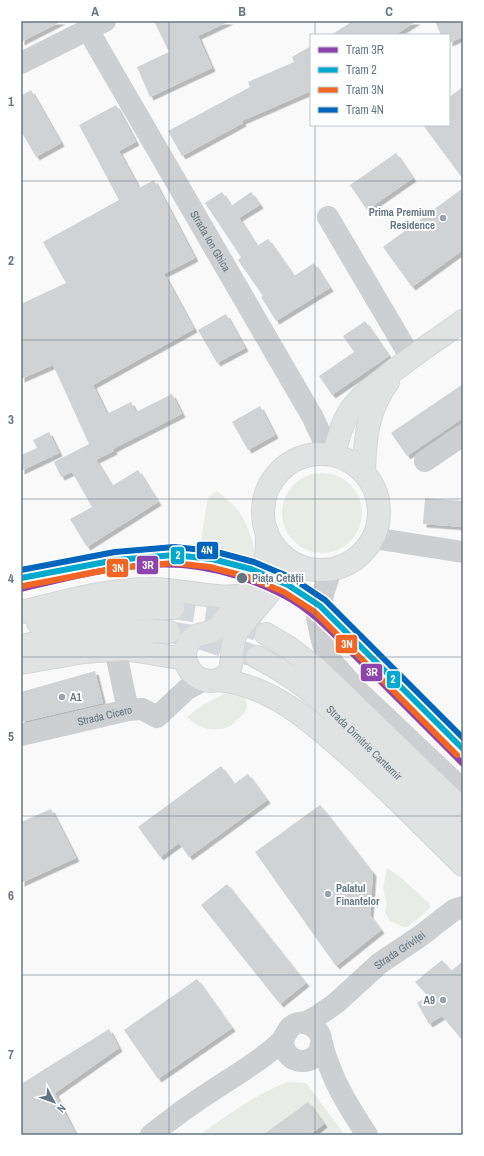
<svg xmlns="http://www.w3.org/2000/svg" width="484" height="1156" font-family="'Archivo Narrow',sans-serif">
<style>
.green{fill:#e8ebe6}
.building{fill:#d0d2d3;filter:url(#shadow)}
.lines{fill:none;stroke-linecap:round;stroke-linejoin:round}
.major-tunnel{stroke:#d4d8dc;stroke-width:22;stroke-dasharray:22 11;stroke-linecap:butt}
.major-casing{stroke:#d5d6d7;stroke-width:24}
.minor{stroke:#cecfd0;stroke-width:22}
.major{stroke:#e1e2e2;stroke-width:22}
.tram-1-casing{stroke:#fff;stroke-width:9}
.tram-2-casing{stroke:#fff;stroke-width:9}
.tram-3-casing{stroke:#fff;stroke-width:9}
.tram-4-casing{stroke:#fff;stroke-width:9}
.tram-1{stroke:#8e44ad;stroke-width:6}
.tram-2{stroke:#00a9ce;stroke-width:6}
.tram-3{stroke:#f26522;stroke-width:6}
.tram-4{stroke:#0065bd;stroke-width:6}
.grid{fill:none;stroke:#657683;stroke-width:1;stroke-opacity:0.55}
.poi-dot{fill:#99a4ac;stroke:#fff;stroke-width:1.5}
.stop-dot{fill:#657683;stroke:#fff;stroke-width:1.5}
.labels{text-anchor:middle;stroke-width:4;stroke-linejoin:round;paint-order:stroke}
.poi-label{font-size:11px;font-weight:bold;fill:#657683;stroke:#fff;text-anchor:end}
.street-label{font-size:11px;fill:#657683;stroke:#fff}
.stop-label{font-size:11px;font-weight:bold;fill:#657683;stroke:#fff;text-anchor:start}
.line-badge{stroke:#fff;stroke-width:1.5}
.badge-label{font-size:11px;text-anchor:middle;font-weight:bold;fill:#fff}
.neatline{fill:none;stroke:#657683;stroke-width:1.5}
.grid-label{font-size:13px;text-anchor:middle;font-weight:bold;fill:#657683}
</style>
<defs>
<filter id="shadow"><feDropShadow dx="3.5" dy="3.5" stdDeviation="0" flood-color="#0004"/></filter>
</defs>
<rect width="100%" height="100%" fill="#f9f9f9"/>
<!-- green -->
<path class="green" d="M282 513a40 40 0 1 1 80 0a40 40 0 1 1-80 0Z
M217,491C224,497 232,503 238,510C246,521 261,555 251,566L216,555L199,553L207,502L209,497Z
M234,690C250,697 251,710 237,720C234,723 231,726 227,727C224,729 221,729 218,729C205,730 196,726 187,717C201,705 216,697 234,690Z
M387,868L399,876L429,903L430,908L408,927H403L390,921L385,912L387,904L383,888Z
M287,1082L306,1083L345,1135H200C228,1115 255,1095 287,1082Z"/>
<!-- building -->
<path class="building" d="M21,21H62L21,42Z
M154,21H230L198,36L212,68L150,97L137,67L169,52Z
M353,21H417L395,35H331Z
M435,21H463V37L449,43V35H441Z
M311,46V91L242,121L243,123L182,156L168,131L250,87L248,82L294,62L292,57Z
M463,87V179L423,125H449V97Z
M31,90L61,143L36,157L21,131V96Z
M116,105L136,142L119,151L139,188L154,180L195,258L164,274L194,329L93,385L107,414L131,402L136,412L172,394L182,414L113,449L114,451L96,460L112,486L138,470L158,502L87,547L70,519L92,507L72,472L61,477L54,462L89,444L53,365L21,379V304L66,283L43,242L119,200L79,125Z
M396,153L413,178L367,210L350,185Z
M463,188V250L412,287L383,247Z
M222,192L231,206L251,192L260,205L239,218L257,246L268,239L294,276L314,263L330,288L276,321L261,297L263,296L238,260L241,257L205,203Z
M226,314L245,348L217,363L198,330Z
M365,321L389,356L332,395L319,376L354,352L343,336Z
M463,384V418L407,456L391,433Z
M260,406L275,435L248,450L232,422Z
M49,432L59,453L21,471V455L37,448L33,440Z
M425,498L463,501V527L423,524Z
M95,671L103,703L21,722V692Z
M221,766L234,784L248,774L267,800L189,857L179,843L160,857L138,827Z
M320,805L373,873L370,915L381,930L336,966L255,852Z
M51,809L76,858L21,883V822Z
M227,884L306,983L280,1004L201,905Z
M442,960L451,971L463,961V1041L442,1016L429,1024L417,1003L428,996L415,982Z
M197,979L232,1028L158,1079L124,1030Z
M109,1029L119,1048L55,1093L76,1135H21V1084Z
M308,1102L324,1124L310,1135H263Z"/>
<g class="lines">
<!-- major-tunnel -->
<path class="major-tunnel" d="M173,608L212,614L235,621L266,634
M169,632L193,636L257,657"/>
<defs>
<g id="major">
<circle cx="321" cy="512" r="58"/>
<path d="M334,454C338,438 342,422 352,408C362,395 375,385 388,375C412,356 438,339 463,321"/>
<path d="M364,472C365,438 367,411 388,382"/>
<path d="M267,532C267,546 267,560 263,573C259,585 229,614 219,626C217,628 214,630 212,631C206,634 200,633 194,637C181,647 183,667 196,676C206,683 217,683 226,675C235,667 230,646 236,634C242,624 251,614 259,605C271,591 282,577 295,564"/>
<path d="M21,612C63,602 106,589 150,589C180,588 220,602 247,594"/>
<path d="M38,623L100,612L132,609L173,608"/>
<path d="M266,634L288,647L316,668L463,810"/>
<path d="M21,646C70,636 119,628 169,632"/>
<path id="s4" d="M257,657C280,669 300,682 320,699L463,840"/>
<path d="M21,663L84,652L125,649L185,659"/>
<path d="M219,680C227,681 235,682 243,685C281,696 313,723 342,749C384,785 423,826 463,865"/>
</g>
</defs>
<!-- major casing -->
<use href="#major" class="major-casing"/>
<!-- minor -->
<g class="minor">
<path id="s1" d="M88,30L312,416L330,454"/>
<path d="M21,63L105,21"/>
<path d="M328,217L411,358"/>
<path d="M425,461L463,435"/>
<path d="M373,538L463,552"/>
<path d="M331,570L324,591L317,618L322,641L327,656L358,691L463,790"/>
<path d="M115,649L128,710"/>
<path id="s2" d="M21,735L128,710L142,709L157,717L186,690L203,680"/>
<path id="s3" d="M305,1023L316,1017L335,1004L380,963L419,937L454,910L463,907"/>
<path d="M322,1043C330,1077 348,1106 367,1135"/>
<path d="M151,1135C172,1118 193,1103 216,1088C232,1078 248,1068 264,1056C270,1051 277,1046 282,1040C288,1033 287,1026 298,1023C311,1021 323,1032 321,1044C319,1067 283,1068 283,1039"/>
</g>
<!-- major -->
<use href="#major" class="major"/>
<defs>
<path id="tram-1" d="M21,589C71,577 130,561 182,565C216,568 252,579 283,595C313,610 337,638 360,661C395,696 429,730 463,764"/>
<path id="tram-2" d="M21,578L116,560L174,555L212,559L251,569L288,585L320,606L463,749"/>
<path id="tram-3" d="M23,586L117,568L174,563L210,567L248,577L284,592L315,612L457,755"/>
<path id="tram-4" d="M21,570L115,552L174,547L213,551L254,562L292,578L325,600L463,738"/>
</defs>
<!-- tram-1 casing -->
<use href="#tram-1" class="tram-1-casing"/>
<!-- tram-2 casing -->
<use href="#tram-2" class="tram-2-casing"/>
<!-- tram-3 casing -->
<use href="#tram-3" class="tram-3-casing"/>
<!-- tram-4 casing -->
<use href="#tram-4" class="tram-4-casing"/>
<!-- tram-1 -->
<use href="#tram-1" class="tram-1"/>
<!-- tram-2 -->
<use href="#tram-2" class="tram-2"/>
<!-- tram-3 -->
<use href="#tram-3" class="tram-3"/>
<!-- tram-4 -->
<use href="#tram-4" class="tram-4"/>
</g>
<!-- grid -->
<path class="grid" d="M169,21V1135M315,21V35M315,125V1135M21,181H463M21,340H463M21,499H463M21,657H463M21,816H463M21,975H463"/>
<!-- markers -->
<g class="poi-dot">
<circle cx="443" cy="218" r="4"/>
<circle cx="62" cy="697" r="4"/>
<circle cx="328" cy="894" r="4"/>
<circle cx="443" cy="1000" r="4"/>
</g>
<circle class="stop-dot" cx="242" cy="578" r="6"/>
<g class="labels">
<!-- poi labels -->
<g class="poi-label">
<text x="435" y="216">Prima Premium<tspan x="435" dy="13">Residence</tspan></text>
<text x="70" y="701" text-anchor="start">A1</text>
<text x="336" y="892" text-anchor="start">Palatul<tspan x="336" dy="13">Finantelor</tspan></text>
<text x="435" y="1004">A9</text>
</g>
<!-- street labels -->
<g class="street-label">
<text dy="4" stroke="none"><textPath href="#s1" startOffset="244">Strada Ion Ghica</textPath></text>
<text dy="4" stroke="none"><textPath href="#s2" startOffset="86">Strada Cicero</textPath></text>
<text dy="4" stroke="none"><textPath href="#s4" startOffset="138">Strada Dimitrie Cantemir</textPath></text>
<text dy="4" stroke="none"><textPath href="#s3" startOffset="120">Strada Griviței</textPath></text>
</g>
<!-- stop labels -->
<g class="stop-label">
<text x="252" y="582">Piața Cetății</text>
</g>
</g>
<g class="line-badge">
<rect x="196" y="541" width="23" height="19" rx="4" fill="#0065bd"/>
<rect x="170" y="546" width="15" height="19" rx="4" fill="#00a9ce"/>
<rect x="136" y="555" width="23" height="20" rx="4" fill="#8e44ad"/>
<rect x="106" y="558" width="23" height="20" rx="4" fill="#f26522"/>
<rect x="335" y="634" width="23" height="20" rx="4" fill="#f26522"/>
<rect x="360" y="663" width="23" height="19" rx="4" fill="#8e44ad"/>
<rect x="386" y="670" width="15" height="19" rx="4" fill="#00a9ce"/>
</g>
<g class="badge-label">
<text x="207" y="554">4N</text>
<text x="178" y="559">2</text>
<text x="148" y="569">3R</text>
<text x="118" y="572">3N</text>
<text x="347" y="648">3N</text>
<text x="372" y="676">3R</text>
<text x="393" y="683">2</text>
</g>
<!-- border -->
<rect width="484" height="1156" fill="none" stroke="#ffffff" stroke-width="44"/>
<!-- legend -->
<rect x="310" y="34" width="140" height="92" fill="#ffffff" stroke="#c1c8cd"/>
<rect x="318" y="47" width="20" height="6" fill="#8e44ad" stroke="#c1c8cd"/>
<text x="346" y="54" font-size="12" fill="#657683">Tram 3R</text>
<rect x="318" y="67" width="20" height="6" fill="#00a9ce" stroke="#c1c8cd"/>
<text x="346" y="74" font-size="12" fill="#657683">Tram 2</text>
<rect x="318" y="87" width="20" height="6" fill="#f26522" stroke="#c1c8cd"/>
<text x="346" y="94" font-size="12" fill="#657683">Tram 3N</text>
<rect x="318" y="107" width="20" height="6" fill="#0065bd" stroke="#c1c8cd"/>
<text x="346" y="114" font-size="12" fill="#657683">Tram 4N</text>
<!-- north arrow -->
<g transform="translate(54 1102) rotate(131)" stroke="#ffffff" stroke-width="3" paint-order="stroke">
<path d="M0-3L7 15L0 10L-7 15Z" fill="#657683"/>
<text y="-6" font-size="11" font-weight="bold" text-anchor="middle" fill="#657683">N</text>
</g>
<rect x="22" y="22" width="440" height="1112" class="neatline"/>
<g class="grid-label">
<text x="95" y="16">A</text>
<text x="242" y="16">B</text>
<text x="389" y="16">C</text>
<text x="11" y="106">1</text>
<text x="11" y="265">2</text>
<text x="11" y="424">3</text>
<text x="11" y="583">4</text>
<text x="11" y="741">5</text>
<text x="11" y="900">6</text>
<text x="11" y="1059">7</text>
</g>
</svg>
